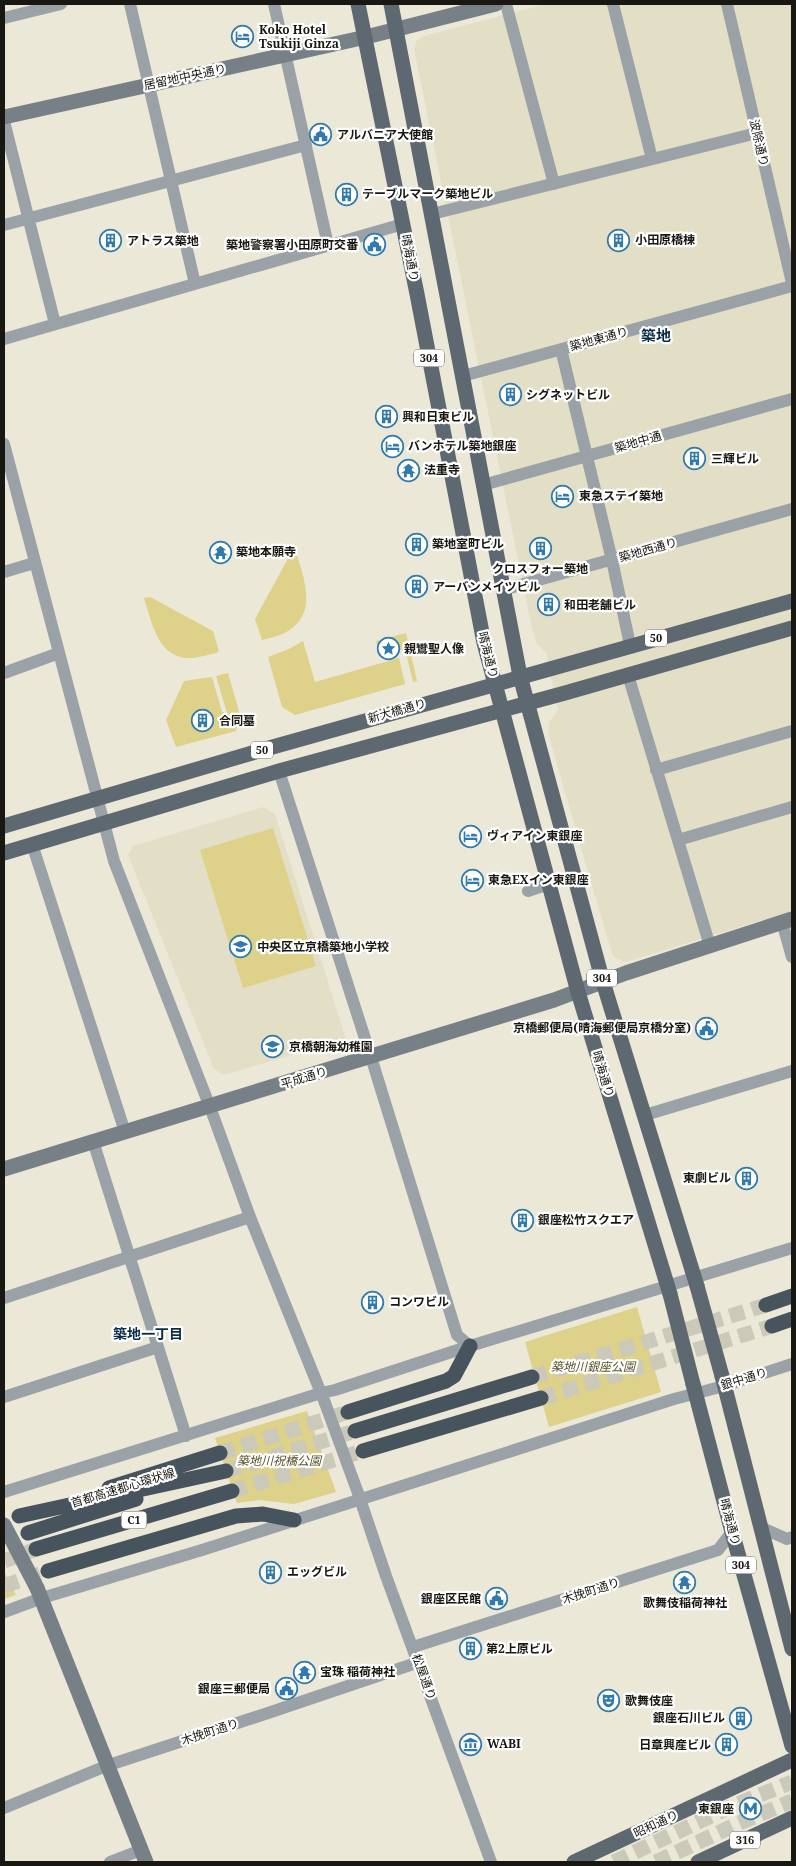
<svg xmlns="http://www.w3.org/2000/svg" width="796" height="1866" font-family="'Noto Serif','Noto Sans JP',serif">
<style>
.built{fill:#e3dfc6}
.green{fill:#ded189}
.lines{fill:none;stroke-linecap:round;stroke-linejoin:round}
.primary-tunnel{stroke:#cbc9b9;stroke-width:15;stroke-dasharray:15 8;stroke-linecap:butt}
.highway-tunnel{stroke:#cbc9b9;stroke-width:15;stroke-dasharray:15 8;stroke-linecap:butt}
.street{stroke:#9ba2a7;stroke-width:12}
.secondary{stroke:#778087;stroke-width:15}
.primary{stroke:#5d6871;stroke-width:15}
.highway{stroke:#47535d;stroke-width:15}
.street-bridge{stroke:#9ba2a7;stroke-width:12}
.secondary-bridge{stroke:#778087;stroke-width:15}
.primary-bridge{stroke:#5d6871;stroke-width:15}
.labels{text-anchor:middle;stroke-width:4.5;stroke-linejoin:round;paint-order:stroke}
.shield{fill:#fff;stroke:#5d5d58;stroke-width:1}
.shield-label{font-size:11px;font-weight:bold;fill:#181711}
.poi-label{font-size:12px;font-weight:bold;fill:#181711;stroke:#fff;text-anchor:start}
.street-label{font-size:12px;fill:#181711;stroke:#fff}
.park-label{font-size:12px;font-style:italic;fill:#595228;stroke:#fff}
.neighbourhood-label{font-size:14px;font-weight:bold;fill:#072c44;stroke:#fff}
.quarter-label{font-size:15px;font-weight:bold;fill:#072c44;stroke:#fff}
</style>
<rect width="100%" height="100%" fill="#ebe8d7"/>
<!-- built -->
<path class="built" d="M545,4H792V911L626,962L615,958L612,954L548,734L549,722L558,710L546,653L537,644L533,633L414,49L417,40L424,36Z
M263,807L275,814L346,1039L224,1075L214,1069L128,855L133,846Z"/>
<!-- green -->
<path class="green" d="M296,552C304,579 318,612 288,631C280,636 270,638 262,640L255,619L291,553Z
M150,597L213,631L219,652C210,654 201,657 192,658C158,660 152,623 144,598Z
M406,633L417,681L413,682L405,649L379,655L376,641Z
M303,641L315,682L399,658L405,684L295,715L282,707L268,657L289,649Z
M228,673L240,715L236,731L176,747L166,720L184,681L212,677L222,712H224L228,724L230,723L216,676Z
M273,828L316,966L243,988L200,850Z
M637,1307L661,1392L549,1427L525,1342Z
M307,1411L336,1492L294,1504L259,1500L237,1503L215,1438Z
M4,1571L16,1595L4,1599Z"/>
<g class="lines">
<!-- primary-tunnel -->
<path class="primary-tunnel" d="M614,1862L730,1807L792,1782
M656,1862L737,1824L792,1801"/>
<!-- highway-tunnel -->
<path class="highway-tunnel" d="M532,1377L766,1305
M541,1398L772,1326
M220,1453L348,1412
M226,1471L355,1431
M232,1491L363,1451
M4,1561L36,1549
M4,1586L48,1571"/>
<!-- street -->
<path class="street" d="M130,4L195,284
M274,4L328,245
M506,4L554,184
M613,4L652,159
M727,4L792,283
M4,18L61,4
M4,121L55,324
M432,214L757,133
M4,225L306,145
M4,339L403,224
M561,349L612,560L630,645
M463,376L792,286
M4,444L114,861L210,1107L250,1217L325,1403
M483,485L792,399
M4,572L34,563
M503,590L792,509
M4,673L59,653
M628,675L710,946
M656,770L792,731
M279,771L371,1057L457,1335L470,1346
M678,840L792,807
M32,844L125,1132
M528,891L549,884
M782,922L792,957
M645,1115L792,1071
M93,1141L186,1436
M4,1298L250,1217
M4,1397L158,1347
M4,1492L321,1393L335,1390L470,1346L792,1248
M358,1493L386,1576L491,1862
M760,1527L787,1539L792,1537
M4,1612L42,1598L202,1550L674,1399L724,1386L792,1364
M413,1647L718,1550L732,1532
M4,1808L106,1766L268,1713L419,1662
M110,1862L141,1850"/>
<!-- secondary -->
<path class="secondary" d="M4,117L366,37L496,4
M4,1169L554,1000L626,973L792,919
M37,1588L146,1862"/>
<!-- primary -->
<path class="primary" d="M358,4L417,294L484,643L578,992L670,1294
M391,4L520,676L603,982L697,1286
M4,826L269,748L792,601
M4,853L279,771L565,693L792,628
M722,1376L792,1649
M693,1384L732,1532L792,1746
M574,1862L792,1760
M698,1862L792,1818"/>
<!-- highway -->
<path class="highway" d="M766,1305L792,1296
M772,1326L792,1319
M348,1412L446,1381L454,1376L470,1346
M355,1431L532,1377
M363,1451L541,1398
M109,1488L220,1453
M19,1516L226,1471
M28,1533L136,1499
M36,1549L232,1491
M48,1571L236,1516L263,1514L294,1520"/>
<!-- street-bridge -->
<path class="street-bridge" d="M325,1403L358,1493"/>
<!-- secondary-bridge -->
<path class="secondary-bridge" d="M4,1525L37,1588"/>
<!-- primary-bridge -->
<path class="primary-bridge" d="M697,1286L722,1376
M670,1294L693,1384"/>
</g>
<!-- icons -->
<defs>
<symbol id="hotel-ring" viewBox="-11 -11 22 22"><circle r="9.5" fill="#fff" stroke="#317aae" stroke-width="1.5"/><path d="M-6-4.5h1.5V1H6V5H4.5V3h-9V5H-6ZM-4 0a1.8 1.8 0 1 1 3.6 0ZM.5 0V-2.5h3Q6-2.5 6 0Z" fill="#317aae"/></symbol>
<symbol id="civic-ring" viewBox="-11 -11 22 22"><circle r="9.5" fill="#fff" stroke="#317aae" stroke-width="1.5"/><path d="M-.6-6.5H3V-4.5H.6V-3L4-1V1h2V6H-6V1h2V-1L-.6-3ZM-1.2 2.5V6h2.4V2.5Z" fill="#317aae"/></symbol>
<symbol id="building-ring" viewBox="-11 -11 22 22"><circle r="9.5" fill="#fff" stroke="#317aae" stroke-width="1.5"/><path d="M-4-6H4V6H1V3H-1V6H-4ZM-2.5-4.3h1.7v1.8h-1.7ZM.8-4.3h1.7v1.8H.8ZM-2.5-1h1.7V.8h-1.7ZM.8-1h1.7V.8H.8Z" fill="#317aae"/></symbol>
<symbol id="temple-ring" viewBox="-11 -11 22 22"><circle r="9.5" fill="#fff" stroke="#317aae" stroke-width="1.5"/><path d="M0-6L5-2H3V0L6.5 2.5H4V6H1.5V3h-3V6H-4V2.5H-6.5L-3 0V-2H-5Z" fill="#317aae"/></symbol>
<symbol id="sight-ring" viewBox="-11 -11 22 22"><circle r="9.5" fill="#fff" stroke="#317aae" stroke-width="1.5"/><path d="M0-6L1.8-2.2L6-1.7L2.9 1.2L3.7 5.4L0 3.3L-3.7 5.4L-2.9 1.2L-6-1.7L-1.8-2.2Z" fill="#317aae"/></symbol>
<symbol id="school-ring" viewBox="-11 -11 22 22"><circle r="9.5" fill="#fff" stroke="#317aae" stroke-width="1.5"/><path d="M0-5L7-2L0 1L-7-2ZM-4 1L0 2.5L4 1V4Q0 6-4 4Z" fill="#317aae"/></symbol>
<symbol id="theatre-ring" viewBox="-11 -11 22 22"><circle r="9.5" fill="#fff" stroke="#317aae" stroke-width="1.5"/><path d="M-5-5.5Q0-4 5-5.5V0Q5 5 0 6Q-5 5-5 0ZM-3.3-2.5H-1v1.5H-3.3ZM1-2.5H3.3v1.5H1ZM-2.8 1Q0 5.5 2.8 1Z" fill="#317aae"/></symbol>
<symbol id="museum-ring" viewBox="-11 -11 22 22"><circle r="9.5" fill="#fff" stroke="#317aae" stroke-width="1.5"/><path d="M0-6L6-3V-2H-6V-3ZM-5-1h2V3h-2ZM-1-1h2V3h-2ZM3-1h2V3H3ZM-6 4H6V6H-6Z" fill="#317aae"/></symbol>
<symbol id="metro-ring" viewBox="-11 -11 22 22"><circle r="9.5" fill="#fff" stroke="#317aae" stroke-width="1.5"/><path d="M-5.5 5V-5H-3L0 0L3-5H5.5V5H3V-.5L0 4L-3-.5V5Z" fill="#317aae"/></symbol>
</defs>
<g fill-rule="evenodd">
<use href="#hotel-ring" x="230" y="24" width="25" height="25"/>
<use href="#civic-ring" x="308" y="122" width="25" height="25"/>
<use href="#building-ring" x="334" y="182" width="25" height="25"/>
<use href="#building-ring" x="606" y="228" width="25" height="25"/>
<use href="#building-ring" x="98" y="228" width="25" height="25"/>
<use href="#civic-ring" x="362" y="232" width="25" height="25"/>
<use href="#building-ring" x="498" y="382" width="25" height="25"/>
<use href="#building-ring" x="374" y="404" width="25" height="25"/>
<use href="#hotel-ring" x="380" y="434" width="25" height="25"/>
<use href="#building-ring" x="682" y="446" width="25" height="25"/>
<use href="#temple-ring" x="396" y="458" width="25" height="25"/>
<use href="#hotel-ring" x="550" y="484" width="25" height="25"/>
<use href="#building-ring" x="404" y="532" width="25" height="25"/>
<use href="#building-ring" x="528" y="536" width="25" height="25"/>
<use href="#temple-ring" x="208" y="540" width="25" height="25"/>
<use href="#building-ring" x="404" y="574" width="25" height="25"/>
<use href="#building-ring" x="536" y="592" width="25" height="25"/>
<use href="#sight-ring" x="376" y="636" width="25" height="25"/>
<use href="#building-ring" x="190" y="708" width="25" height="25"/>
<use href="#hotel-ring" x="458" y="824" width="25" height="25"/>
<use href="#hotel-ring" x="460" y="868" width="25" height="25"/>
<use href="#school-ring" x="228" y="934" width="25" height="25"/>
<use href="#civic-ring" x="694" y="1016" width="25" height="25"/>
<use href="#school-ring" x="260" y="1034" width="25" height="25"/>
<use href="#building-ring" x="734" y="1166" width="25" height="25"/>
<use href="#building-ring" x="510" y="1208" width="25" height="25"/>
<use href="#building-ring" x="360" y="1290" width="25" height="25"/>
<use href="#building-ring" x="258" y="1560" width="25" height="25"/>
<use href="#temple-ring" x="672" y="1570" width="25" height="25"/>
<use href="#civic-ring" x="484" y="1586" width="25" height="25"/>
<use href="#building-ring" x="458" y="1636" width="25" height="25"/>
<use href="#temple-ring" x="292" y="1660" width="25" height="25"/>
<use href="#civic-ring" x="274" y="1676" width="25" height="25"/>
<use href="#theatre-ring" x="596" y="1688" width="25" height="25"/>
<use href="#building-ring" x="728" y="1706" width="25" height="25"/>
<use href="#museum-ring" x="458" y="1732" width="25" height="25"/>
<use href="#building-ring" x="714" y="1732" width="25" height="25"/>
<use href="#metro-ring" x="738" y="1796" width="25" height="25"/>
</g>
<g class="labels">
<!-- shield labels -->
<g class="shield">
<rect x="414" y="349.5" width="30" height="17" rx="4"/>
<rect x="645" y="629.5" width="22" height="17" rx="4"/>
<rect x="251" y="741.5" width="22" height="17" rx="4"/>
<rect x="587" y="969.5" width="30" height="17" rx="4"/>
<rect x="121.5" y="1511.5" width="25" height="17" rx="4"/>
<rect x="726" y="1556.5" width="30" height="17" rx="4"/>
<rect x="730" y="1831.5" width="30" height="17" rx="4"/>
</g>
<g class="shield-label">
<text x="429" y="362">304</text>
<text x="656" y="642">50</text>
<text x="262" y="754">50</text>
<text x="602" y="982">304</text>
<text x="134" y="1524">C1</text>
<text x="741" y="1569">304</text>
<text x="745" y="1844">316</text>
</g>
<!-- poi labels -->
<g class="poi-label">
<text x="259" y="34">Koko Hotel<tspan x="259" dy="14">Tsukiji Ginza</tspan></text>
<text x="337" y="139">アルバニア大使館</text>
<text x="362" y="198">テーブルマーク築地ビル</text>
<text x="635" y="244">小田原橋棟</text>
<text x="127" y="245">アトラス築地</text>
<text x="358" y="249" text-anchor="end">築地警察署小田原町交番</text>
<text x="526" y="399">シグネットビル</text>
<text x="402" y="421">興和日東ビル</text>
<text x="408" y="450">バンホテル築地銀座</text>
<text x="711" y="463">三輝ビル</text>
<text x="424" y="474">法重寺</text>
<text x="579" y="500">東急ステイ築地</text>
<text x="432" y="548">築地室町ビル</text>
<text x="236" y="556">築地本願寺</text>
<text x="540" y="573" text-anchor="middle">クロスフォー築地</text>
<text x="433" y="591">アーバンメイツビル</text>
<text x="564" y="609">和田老舗ビル</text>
<text x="404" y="653">親鸞聖人像</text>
<text x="219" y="725">合同墓</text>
<text x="487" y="840">ヴィアイン東銀座</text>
<text x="488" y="884">東急EXイン東銀座</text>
<text x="257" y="951">中央区立京橋築地小学校</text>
<text x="691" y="1032" text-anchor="end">京橋郵便局(晴海郵便局京橋分室)</text>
<text x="289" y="1051">京橋朝海幼稚園</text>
<text x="731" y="1182" text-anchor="end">東劇ビル</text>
<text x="538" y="1224">銀座松竹スクエア</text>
<text x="389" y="1306">コンワビル</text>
<text x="287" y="1576">エッグビル</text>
<text x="481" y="1603" text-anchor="end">銀座区民館</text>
<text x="685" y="1607" text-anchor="middle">歌舞伎稲荷神社</text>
<text x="486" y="1653">第2上原ビル</text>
<text x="320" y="1676">宝珠 稲荷神社</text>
<text x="270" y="1693" text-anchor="end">銀座三郵便局</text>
<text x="625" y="1705">歌舞伎座</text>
<text x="725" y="1722" text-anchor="end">銀座石川ビル</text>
<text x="487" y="1748">WABI</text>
<text x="711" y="1749" text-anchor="end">日章興産ビル</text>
<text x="734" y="1813" text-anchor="end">東銀座</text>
</g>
<!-- street labels -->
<g class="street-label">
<text transform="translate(185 77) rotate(-12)" y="4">居留地中央通り</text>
<text transform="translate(759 143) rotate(77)" y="4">波除通り</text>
<text transform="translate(410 258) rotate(79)" y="4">晴海通り</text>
<text transform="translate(599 339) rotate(-15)" y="4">築地東通り</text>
<text transform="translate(638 442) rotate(-16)" y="4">築地中通</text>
<text transform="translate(648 550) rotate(-16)" y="4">築地西通り</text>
<text transform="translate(488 655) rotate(76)" y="4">晴海通り</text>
<text transform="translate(397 711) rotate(-16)" y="4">新大橋通り</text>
<text transform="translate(603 1074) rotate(73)" y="4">晴海通り</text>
<text transform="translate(304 1078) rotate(-17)" y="4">平成通り</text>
<text transform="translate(744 1379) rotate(-17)" y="4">銀中通り</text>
<text transform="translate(123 1488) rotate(-17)" y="4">首都高速都心環状線</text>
<text transform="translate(730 1522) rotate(75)" y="4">晴海通り</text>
<text transform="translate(591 1591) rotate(-18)" y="4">木挽町通り</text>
<text transform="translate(424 1677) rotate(70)" y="4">松屋通り</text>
<text transform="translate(210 1732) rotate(-18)" y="4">木挽町通り</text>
<text transform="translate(656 1824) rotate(-25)" y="4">昭和通り</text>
</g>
<!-- park labels -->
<g class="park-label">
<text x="593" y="1371">築地川銀座公園</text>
<text x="279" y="1465">築地川祝橋公園</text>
</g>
<!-- neighbourhood labels -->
<g class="neighbourhood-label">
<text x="148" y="1339">築地一丁目</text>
</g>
<!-- quarter labels -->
<g class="quarter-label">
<text x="656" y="341">築地</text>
</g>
</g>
<!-- border -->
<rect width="796" height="1866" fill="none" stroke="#181711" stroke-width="10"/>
</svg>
